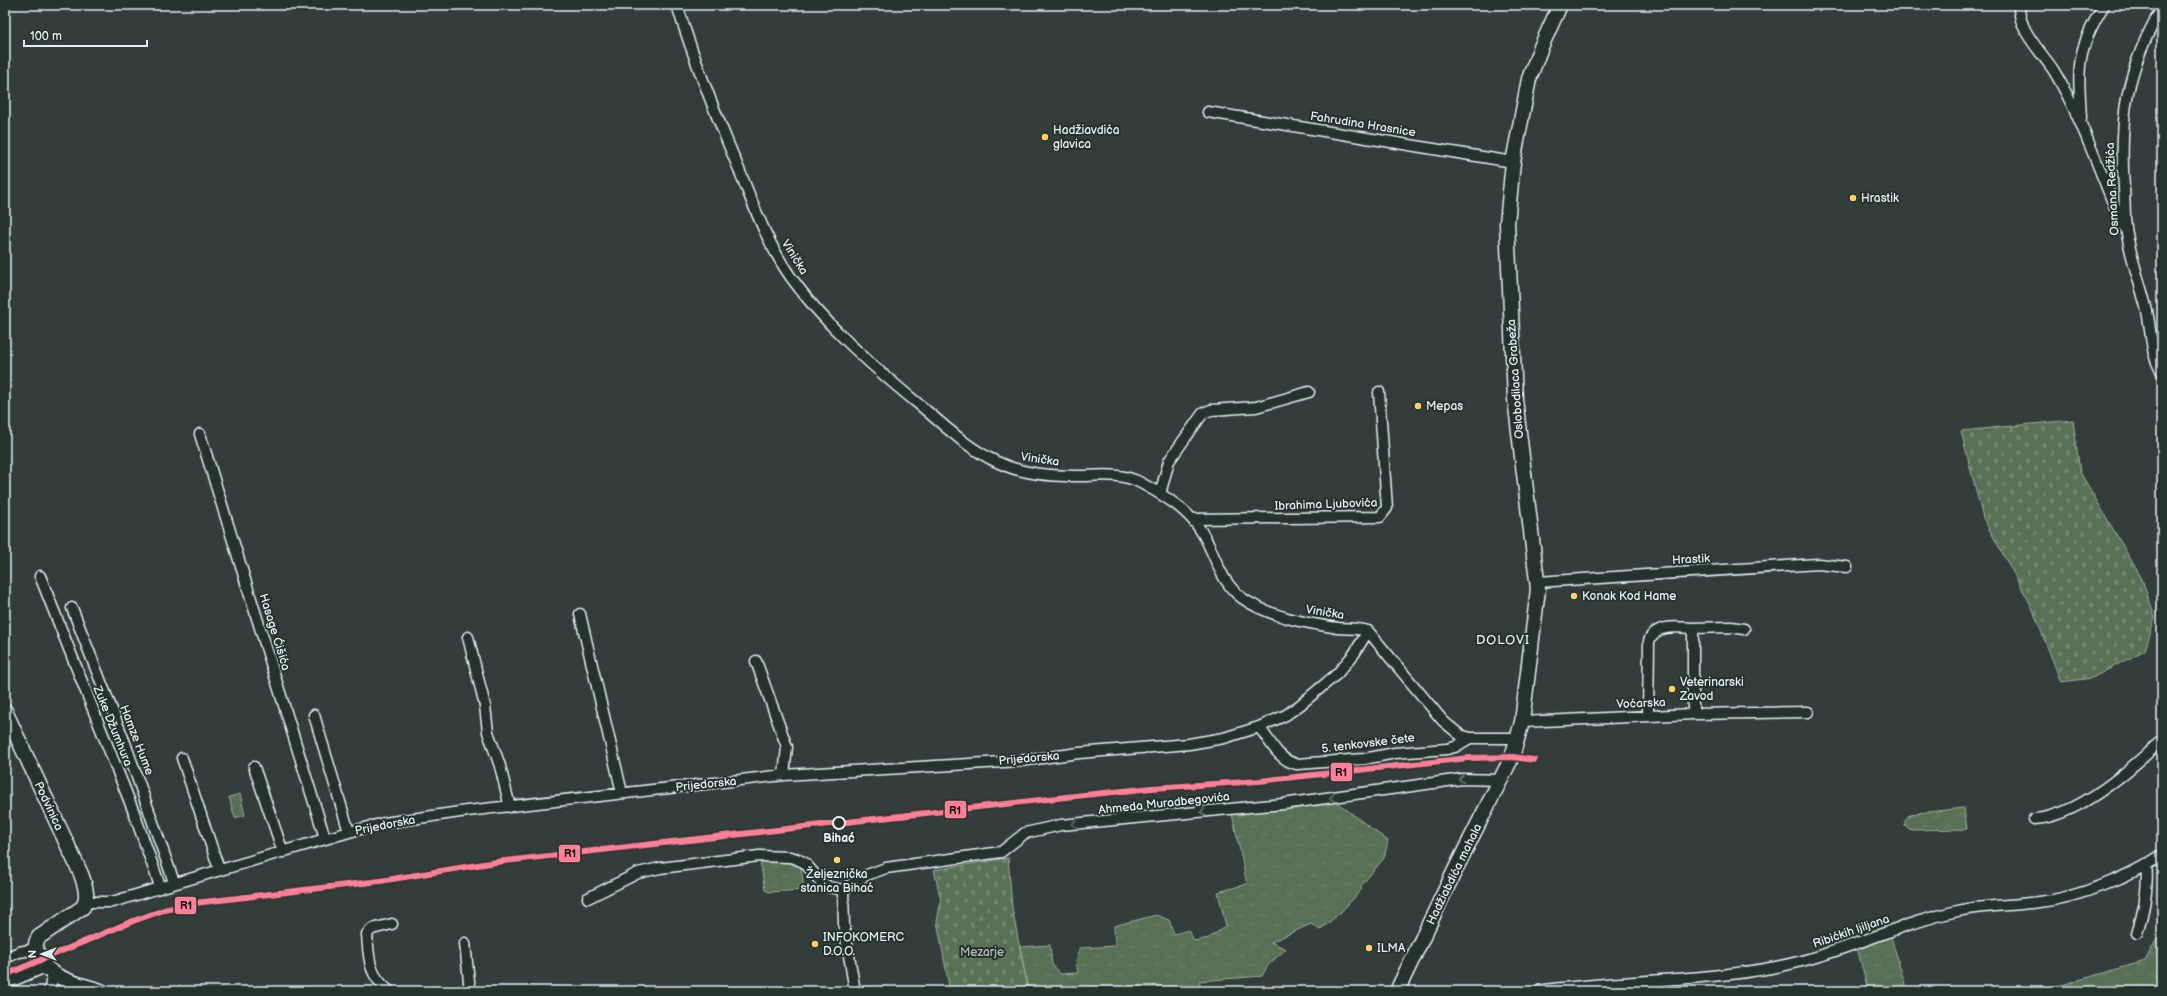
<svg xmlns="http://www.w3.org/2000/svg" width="2167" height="996" font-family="'Balsamiq Sans',sans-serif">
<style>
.grass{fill:url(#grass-tufts);stroke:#a0b0a6}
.cemetery{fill:url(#cemetery-stones);stroke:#a0b0a6}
.garden{fill:#596f53;stroke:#a0b0a6}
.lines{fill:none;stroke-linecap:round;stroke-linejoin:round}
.street-casing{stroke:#e8f1f8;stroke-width:13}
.secondary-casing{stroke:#e8f1f8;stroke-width:17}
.street{stroke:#26332d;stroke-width:10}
.secondary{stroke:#26332d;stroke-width:14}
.rail-1-casing{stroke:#26332d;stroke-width:9}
.rail-1{stroke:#ff8098;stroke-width:6}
.oneway{stroke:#6a7674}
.poi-dot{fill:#ffd166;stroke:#26332d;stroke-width:1.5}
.stop-dot{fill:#26332d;stroke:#e8f1f8;stroke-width:2}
.labels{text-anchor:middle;stroke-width:4;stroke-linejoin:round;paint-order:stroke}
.street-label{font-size:12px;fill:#e8f1f8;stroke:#26332d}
.poi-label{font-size:12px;fill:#e8f1f8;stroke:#26332d;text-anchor:start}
.stop-label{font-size:12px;font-weight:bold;fill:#e8f1f8;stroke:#26332d}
.park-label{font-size:12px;fill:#afbdb6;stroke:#26332d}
.neighbourhood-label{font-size:13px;letter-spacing:1px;fill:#e8f1f8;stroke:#26332d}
.line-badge{stroke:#26332d;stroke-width:1.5}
.pale-badge-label{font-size:11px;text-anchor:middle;font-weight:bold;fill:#111}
</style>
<defs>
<pattern id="grass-tufts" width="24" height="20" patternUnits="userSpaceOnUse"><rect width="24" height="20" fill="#596f53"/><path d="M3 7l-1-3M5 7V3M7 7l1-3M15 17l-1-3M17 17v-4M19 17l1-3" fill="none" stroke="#71846c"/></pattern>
<pattern id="cemetery-stones" width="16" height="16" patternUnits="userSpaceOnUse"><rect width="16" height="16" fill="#596f53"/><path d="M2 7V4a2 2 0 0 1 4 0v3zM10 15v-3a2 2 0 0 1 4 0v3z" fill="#71846c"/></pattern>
</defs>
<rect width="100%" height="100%" fill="#333d3b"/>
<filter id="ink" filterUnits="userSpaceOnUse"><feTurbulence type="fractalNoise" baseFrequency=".025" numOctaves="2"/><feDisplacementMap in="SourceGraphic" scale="8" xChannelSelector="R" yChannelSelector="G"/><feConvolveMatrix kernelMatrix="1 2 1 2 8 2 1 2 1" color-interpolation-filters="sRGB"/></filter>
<g filter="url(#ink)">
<!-- grass -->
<path class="grass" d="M1331,798L1388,841L1384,858L1360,887L1362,889L1340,913L1320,930L1311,924L1271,942L1286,949L1268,965L1262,976L1199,981L1202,991H1044L1043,988L1028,990L1020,947L1050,945L1052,964L1060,974L1078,973L1076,960L1080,948L1115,946L1114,926L1156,915L1169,920L1174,934L1189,930L1194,941L1209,938L1226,926L1218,892L1247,884L1231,809Z
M1964,808L1967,829L1914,830L1909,829L1905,825V820L1910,814Z
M799,852L804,890L769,892L765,890L759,856Z
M2162,929V991H2041L2145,961Z
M1890,933L1907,991H1868L1857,947Z"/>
<!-- cemetery -->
<path class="cemetery" d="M2073,420L2080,472L2142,579L2155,618L2145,650L2092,678L2061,682L2031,605L1983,518L1961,431Z
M1008,858L1012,908L1028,990L1044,988V991H950L937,921L941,901L934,870Z"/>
<!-- garden -->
<path class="garden" d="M240,794L245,815L235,818L229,797Z"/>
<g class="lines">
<defs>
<path id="street" d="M677,5C694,60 715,113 738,167C753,204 767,243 790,276C824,324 871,365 916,402C943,424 965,447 997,462C1022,474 1049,476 1076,476C1099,476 1120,472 1141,483C1165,496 1189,510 1203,534C1216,556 1220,582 1242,598C1269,617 1306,623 1338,628C1348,629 1358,628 1368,631L1443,721L1460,735L1470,738H1519
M2019,5C2018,31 2041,51 2054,71C2083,120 2100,174 2123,226
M2162,8C2126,69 2119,118 2124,188C2125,203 2124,219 2127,234C2131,258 2140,283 2146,307C2152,329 2149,352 2162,372
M1208,112L1513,162
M2081,118C2078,66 2076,50 2104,5
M200,434L325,838
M1160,494L1169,461L1203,413L1211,410L1256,407L1309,392
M1193,519L1380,517L1387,508L1379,392
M40,576L133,810L160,886
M1537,582L1818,564L1847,567
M72,608L125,743L174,882
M580,614L622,793
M1693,628L1731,627L1744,629
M468,637L485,706L488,732L500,766L510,807
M756,661L787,747L784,775
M314,715L349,832
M1648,716L1649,641C1655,624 1677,627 1693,628V714
M1522,722L1693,714L1808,712
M1259,727C1270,740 1278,761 1297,764L1364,759L1395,753L1447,749L1455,747L1470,738
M182,758L219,869
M254,767L283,852
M2034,819C2078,817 2131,769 2162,740
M843,890L864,876L886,868L1001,852L1025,833L1061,825L1283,804L1462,779L1500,780
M843,890L844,926L855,991
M588,898L638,873L660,868L759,856L790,857L797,859L805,863L821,882L829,887L843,890
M86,902H112L349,832L384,823L467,811L784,775L1020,761L1079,753L1189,744L1224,738L1259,727L1286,715L1300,705L1337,674L1354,654L1368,631
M2137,933C2144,911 2149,888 2146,864
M465,943L470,991
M5,958L19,952L36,949
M5,984L46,967
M49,991L53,974
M389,991C368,974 369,959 367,934L372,929L392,924
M1538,991C1616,980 1698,982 1776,967C1839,955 1896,924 1958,911C1984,905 2012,906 2039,902C2078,898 2129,877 2162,855"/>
<path id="secondary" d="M5,711L81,874C85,885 89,897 83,907L39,937C35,943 35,947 38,954C46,979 79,984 101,991
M1397,991L1457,866L1512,757L1522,722L1538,589L1515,399L1507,223L1513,162L1529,79L1541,47L1560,5"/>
</defs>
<!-- street casing -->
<use href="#street" class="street-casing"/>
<!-- secondary casing -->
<use href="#secondary" class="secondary-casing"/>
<!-- street -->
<use href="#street" class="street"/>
<!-- secondary -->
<use href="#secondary" class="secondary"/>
<defs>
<path id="rail-1" d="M5,975L133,921L164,910L195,903L380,881L496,862L1075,796L1152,788L1259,781L1469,758L1512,757L1534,760"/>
</defs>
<!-- rail-1 casing -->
<use href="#rail-1" class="rail-1-casing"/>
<!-- rail-1 -->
<use href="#rail-1" class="rail-1"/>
</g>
<!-- one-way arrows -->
<defs><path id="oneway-chevron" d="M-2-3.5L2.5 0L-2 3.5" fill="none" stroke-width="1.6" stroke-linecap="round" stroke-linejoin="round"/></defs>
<g class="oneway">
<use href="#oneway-chevron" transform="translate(1461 779) rotate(174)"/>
<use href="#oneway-chevron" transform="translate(1332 798) rotate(172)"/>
<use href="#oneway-chevron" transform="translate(1203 812) rotate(174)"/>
<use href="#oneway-chevron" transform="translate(1074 824) rotate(175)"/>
</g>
</g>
<!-- markers -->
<g class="poi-dot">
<circle cx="1045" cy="137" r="4"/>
<circle cx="1853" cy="198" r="4"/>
<circle cx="1418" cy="406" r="4"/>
<circle cx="1574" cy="596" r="4"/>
<circle cx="1672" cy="689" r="4"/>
<circle cx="837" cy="860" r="4"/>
<circle cx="815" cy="944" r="4"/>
<circle cx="1369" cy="948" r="4"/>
</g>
<circle class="stop-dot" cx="839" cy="823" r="6"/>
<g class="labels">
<!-- street labels -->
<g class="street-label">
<text transform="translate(1363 124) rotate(9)" y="4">Fahrudina Hrasnice</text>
<text transform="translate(2112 189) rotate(-93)" y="4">Osmana Redžića</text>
<text transform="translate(795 257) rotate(58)" y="4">Vinička</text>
<text transform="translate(1515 379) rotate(-94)" y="4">Oslobodilaca Grabeža</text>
<text transform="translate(1040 459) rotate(8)" y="4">Vinička</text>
<text transform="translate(1326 504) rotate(-2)" y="4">Ibrahima Ljubovića</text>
<text transform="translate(1691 559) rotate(-3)" y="4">Hrastik</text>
<text transform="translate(1325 612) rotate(9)" y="4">Vinička</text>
<text transform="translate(275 632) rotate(73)" y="4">Hasage Ćišića</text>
<text transform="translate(1641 703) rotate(-2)" y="4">Voćarska</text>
<text transform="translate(113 726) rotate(68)" y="4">Zuke Džumhura</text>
<text transform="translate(137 740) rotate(69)" y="4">Hamze Hume</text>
<text transform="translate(1368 743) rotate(-7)" y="4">5. tenkovske čete</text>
<text transform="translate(1029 758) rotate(-5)" y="4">Prijedorska</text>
<text transform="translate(706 784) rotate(-6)" y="4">Prijedorska</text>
<text transform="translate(1164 803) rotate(-6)" y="4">Ahmeda Muradbegovića</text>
<text transform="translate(49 806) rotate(65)" y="4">Podvinica</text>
<text transform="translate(385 825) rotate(-11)" y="4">Prijedorska</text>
<text transform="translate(1454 874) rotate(-64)" y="4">Hadžiabdića mahala</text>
<text transform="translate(1851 931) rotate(-19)" y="4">Ribićkih ljiljana</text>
</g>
<!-- poi labels -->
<g class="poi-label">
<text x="1053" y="134">Hadžiavdića<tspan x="1053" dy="14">glavica</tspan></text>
<text x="1861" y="202">Hrastik</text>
<text x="1426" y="410">Mepas</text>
<text x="1582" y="600">Konak Kod Hame</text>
<text x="1680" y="686">Veterinarski<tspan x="1680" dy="14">Zavod</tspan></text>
<text x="837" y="878" text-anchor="middle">Željeznička<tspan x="837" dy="14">stanica Bihać</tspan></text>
<text x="823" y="941">INFOKOMERC<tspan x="823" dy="14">D.O.O.</tspan></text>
<text x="1377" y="952">ILMA</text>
</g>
<!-- stop labels -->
<g class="stop-label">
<text x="839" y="842">Bihać</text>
</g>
<!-- park labels -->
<g class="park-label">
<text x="982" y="956">Mezarje</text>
</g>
<!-- neighbourhood labels -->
<g class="neighbourhood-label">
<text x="1503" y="644">DOLOVI</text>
</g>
</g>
<g class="line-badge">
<rect x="1330" y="762" width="23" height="20" rx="4" fill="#ff8098"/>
<rect x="944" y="800" width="23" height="19" rx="4" fill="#ff8098"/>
<rect x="558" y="844" width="23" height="19" rx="4" fill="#ff8098"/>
<rect x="174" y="896" width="23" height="19" rx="4" fill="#ff8098"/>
</g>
<g class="pale-badge-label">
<text x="1341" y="776">R1</text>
<text x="955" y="814">R1</text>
<text x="570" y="857">R1</text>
<text x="186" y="909">R1</text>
</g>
<!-- margin -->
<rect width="2167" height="996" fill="none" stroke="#26332d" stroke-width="20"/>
<rect x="10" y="10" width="2147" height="976" fill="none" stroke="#e8f1f8" stroke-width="1.5" filter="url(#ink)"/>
<!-- north arrow -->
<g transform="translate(42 954) rotate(270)" stroke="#26332d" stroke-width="3" paint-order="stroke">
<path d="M0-3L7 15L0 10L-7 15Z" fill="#e8f1f8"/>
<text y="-6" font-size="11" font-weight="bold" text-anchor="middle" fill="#e8f1f8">N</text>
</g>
<!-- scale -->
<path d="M24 40v6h123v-6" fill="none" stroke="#e8f1f8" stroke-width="2"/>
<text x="30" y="40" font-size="12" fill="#e8f1f8" stroke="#26332d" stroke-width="3" paint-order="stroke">100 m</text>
</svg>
